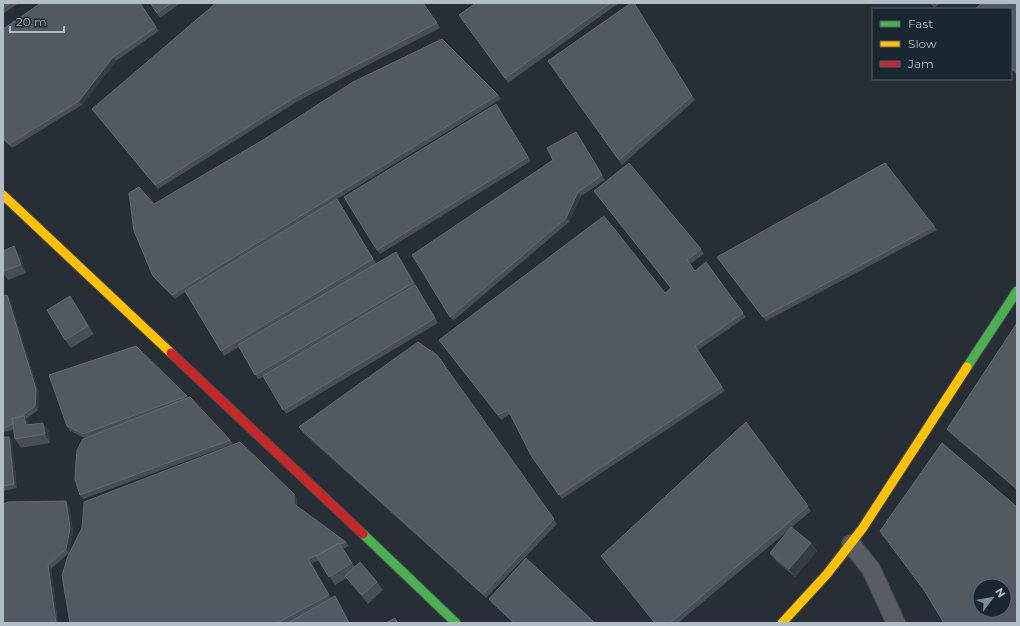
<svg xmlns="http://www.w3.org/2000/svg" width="1020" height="626" font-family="Montserrat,sans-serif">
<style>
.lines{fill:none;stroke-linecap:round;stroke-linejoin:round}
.street-casing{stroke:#454a50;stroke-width:20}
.fast-casing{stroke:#454a50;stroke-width:11}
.slow-casing{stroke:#454a50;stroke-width:11}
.jam-casing{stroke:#454a50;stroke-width:11}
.street{stroke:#575d63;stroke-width:18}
.fast{stroke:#4caf50;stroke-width:9}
.slow{stroke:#ffc107;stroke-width:9}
.jam{stroke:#c62828;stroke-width:9}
.wall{fill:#474e55}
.shaded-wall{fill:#353c43}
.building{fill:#525a61;stroke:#616971;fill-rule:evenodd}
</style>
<rect width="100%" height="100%" fill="#272e35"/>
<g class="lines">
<defs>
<path id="street" d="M851,544L871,569L896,623"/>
<path id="fast" d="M967,367L1017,291
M363,534L456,623"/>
<path id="slow" d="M3,195L171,353
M782,623L827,574L862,529L967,367"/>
<path id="jam" d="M171,353L363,534"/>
</defs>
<!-- street casing -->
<use href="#street" class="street-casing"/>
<!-- fast casing -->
<use href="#fast" class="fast-casing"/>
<!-- slow casing -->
<use href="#slow" class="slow-casing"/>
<!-- jam casing -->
<use href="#jam" class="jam-casing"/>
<!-- street -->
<use href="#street" class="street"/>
<!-- fast -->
<use href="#fast" class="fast"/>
<!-- slow -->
<use href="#slow" class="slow"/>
<!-- jam -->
<use href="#jam" class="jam"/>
</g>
<!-- wall -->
<path class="wall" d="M3,3H19L3,14Z
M140,3L159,31L116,61L82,105L12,148L3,140V29Z
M150,3H181L160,18Z
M423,3L440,28L298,101L158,189L92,109Z
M476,3H619L508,83L459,15Z
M631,3L695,100L622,165L548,61Z
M930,3H941L934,8Z
M1017,3V75L1011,69V9Z
M498,95L501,99L337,199L376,263L399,256L438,323L286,414L263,377L258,379L239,347L224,356L185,292L175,299L156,280L153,276L154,204Z
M496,104L531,161L380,254L377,250Z
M576,132L605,180L581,196L569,222L453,321L450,317Z
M597,195L701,249L704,254L690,264L695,271L706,262L746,317L698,350L725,391L562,499L532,457L510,414L501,420L439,340L665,293L671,288Z
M934,226L937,230L766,321L720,262Z
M3,251L20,255L26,273L8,280L3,273Z
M7,295L10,299L39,393L38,410L26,419L30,425L49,431L50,443L21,448L15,439L14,429L10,431L3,432V296Z
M70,296L94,334L71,348L65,340Z
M1017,323V490L950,433L947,429Z
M437,355L557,524L486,598L302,432L299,427Z
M187,396L230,440L233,444L83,499L80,495L85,438L70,431L67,426Z
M746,422L811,511L792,527L811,543L817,551L795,577L776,561L770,553L790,529L678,623H655L601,556Z
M3,437L12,441L17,488L3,491Z
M297,498V506L346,542L349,546L343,549L355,567L377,582L383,590L368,604L351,584L347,578L335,585L319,560L312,563L331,599L335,596L338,601L350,623H70Z
M69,506L73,532L69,553L51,569L58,623H3Z
M489,599L595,623H513L492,603Z"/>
<!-- shaded-wall -->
<path class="shaded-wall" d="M113,57L116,61L82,105L79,101Z
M576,132L579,136L605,180L602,175Z
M578,192L581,196L569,222L566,218Z
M14,246L20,255L26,273L21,265Z
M7,295L10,299L39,393L38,410L35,406Z
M70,296L76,304L94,334L88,326Z
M24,416L30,425H26Z
M43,423L49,431L50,443L45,434Z
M9,437L12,441L17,488L14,484Z
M294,494L297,498V508L294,504Z
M66,501L69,506L73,532L69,553L66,549Z
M339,543L345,551L358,571L352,563Z
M811,543L817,551L795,577L789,569Z
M308,559L312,563L332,599L329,595Z
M48,565L51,569L58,623H56Z
M335,596L338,601L350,623H349Z"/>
<!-- building -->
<path class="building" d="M3,3H10L3,8Z
M41,3H140L156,27L113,57L79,101L9,144L3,138V29Z
M150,3H171L157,13Z
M216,3H423L437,23L295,97L155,185L92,109Z
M476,3H610L505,78L459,15Z
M631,3H634L692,96L619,160L548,61Z
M982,3H1017V73L1011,68V9H975Z
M442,39L498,95L172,295L153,276L134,231L129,193L139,187L154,204L263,140L353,82Z
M496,104L528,157L377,250L344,197Z
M576,132L602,175L578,192L566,218L450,317L412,255L553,160L547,148Z
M629,163L701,249L687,260L695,271L706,262L743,313L695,346L722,387L559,495L532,457L508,410L498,415L439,340L604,216L665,293L671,288L594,191Z
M885,163L934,226L763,317L717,257Z
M337,199L373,259L221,351L185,291Z
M14,246L21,265L3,271V251Z
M396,252L413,283L255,375L238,345Z
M415,285L435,318L283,410L263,376Z
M7,295L36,389L35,406L20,417L12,418L13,423L7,427L3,428V296Z
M70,296L88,326L65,340L47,310Z
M1017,323V489L947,429Z
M418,342L437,355L554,519L483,594L299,427Z
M136,346L187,396L83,434L67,426L49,375Z
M190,397L230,440L80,495L75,479L76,461L77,450L83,439Z
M24,416L26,425L43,423L45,434L15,439L12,418Z
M746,422L808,506L670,623H655L601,556Z
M3,437H9L14,484L3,486Z
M240,442L294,494V504L346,542L340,544L339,543L324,552L308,559L329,595L277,623H70L62,575L68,556L82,528L84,502Z
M942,443L1017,507V623H944L924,590L880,531ZM980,586H1004V610H980Z
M66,501L70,528L66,549L48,565L56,623H3V504L8,502Z
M791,527L811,543L789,569L770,553Z
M339,543L352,563L329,577L316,556Z
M526,558L595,623H514L489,599Z
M360,562L377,582L362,595L345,576Z
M335,596L349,623H288Z
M395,618L398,623H386Z"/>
<!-- border -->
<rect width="1020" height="626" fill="none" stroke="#b0bcc7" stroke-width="8"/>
<!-- legend -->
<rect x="872" y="8" width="140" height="72" fill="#1a2630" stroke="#56626c"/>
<rect x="880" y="21" width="20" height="6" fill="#4caf50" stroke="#56626c"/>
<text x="908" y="28" font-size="12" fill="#b0bcc7">Fast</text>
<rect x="880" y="41" width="20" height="6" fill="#ffc107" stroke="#56626c"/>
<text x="908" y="48" font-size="12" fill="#b0bcc7">Slow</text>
<rect x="880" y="61" width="20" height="6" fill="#c62828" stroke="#56626c"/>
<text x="908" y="68" font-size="12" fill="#b0bcc7">Jam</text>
<!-- north arrow -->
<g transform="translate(992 598) rotate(58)"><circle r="19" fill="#1a2630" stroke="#56626c"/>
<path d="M0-3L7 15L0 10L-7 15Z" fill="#808a94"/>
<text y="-6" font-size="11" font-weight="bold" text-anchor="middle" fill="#b0bcc7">N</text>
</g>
<!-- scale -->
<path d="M10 26v6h54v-6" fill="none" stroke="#b0bcc7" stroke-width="2"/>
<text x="16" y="26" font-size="12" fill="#b0bcc7" stroke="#1a2630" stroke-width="3" paint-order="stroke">20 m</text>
</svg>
